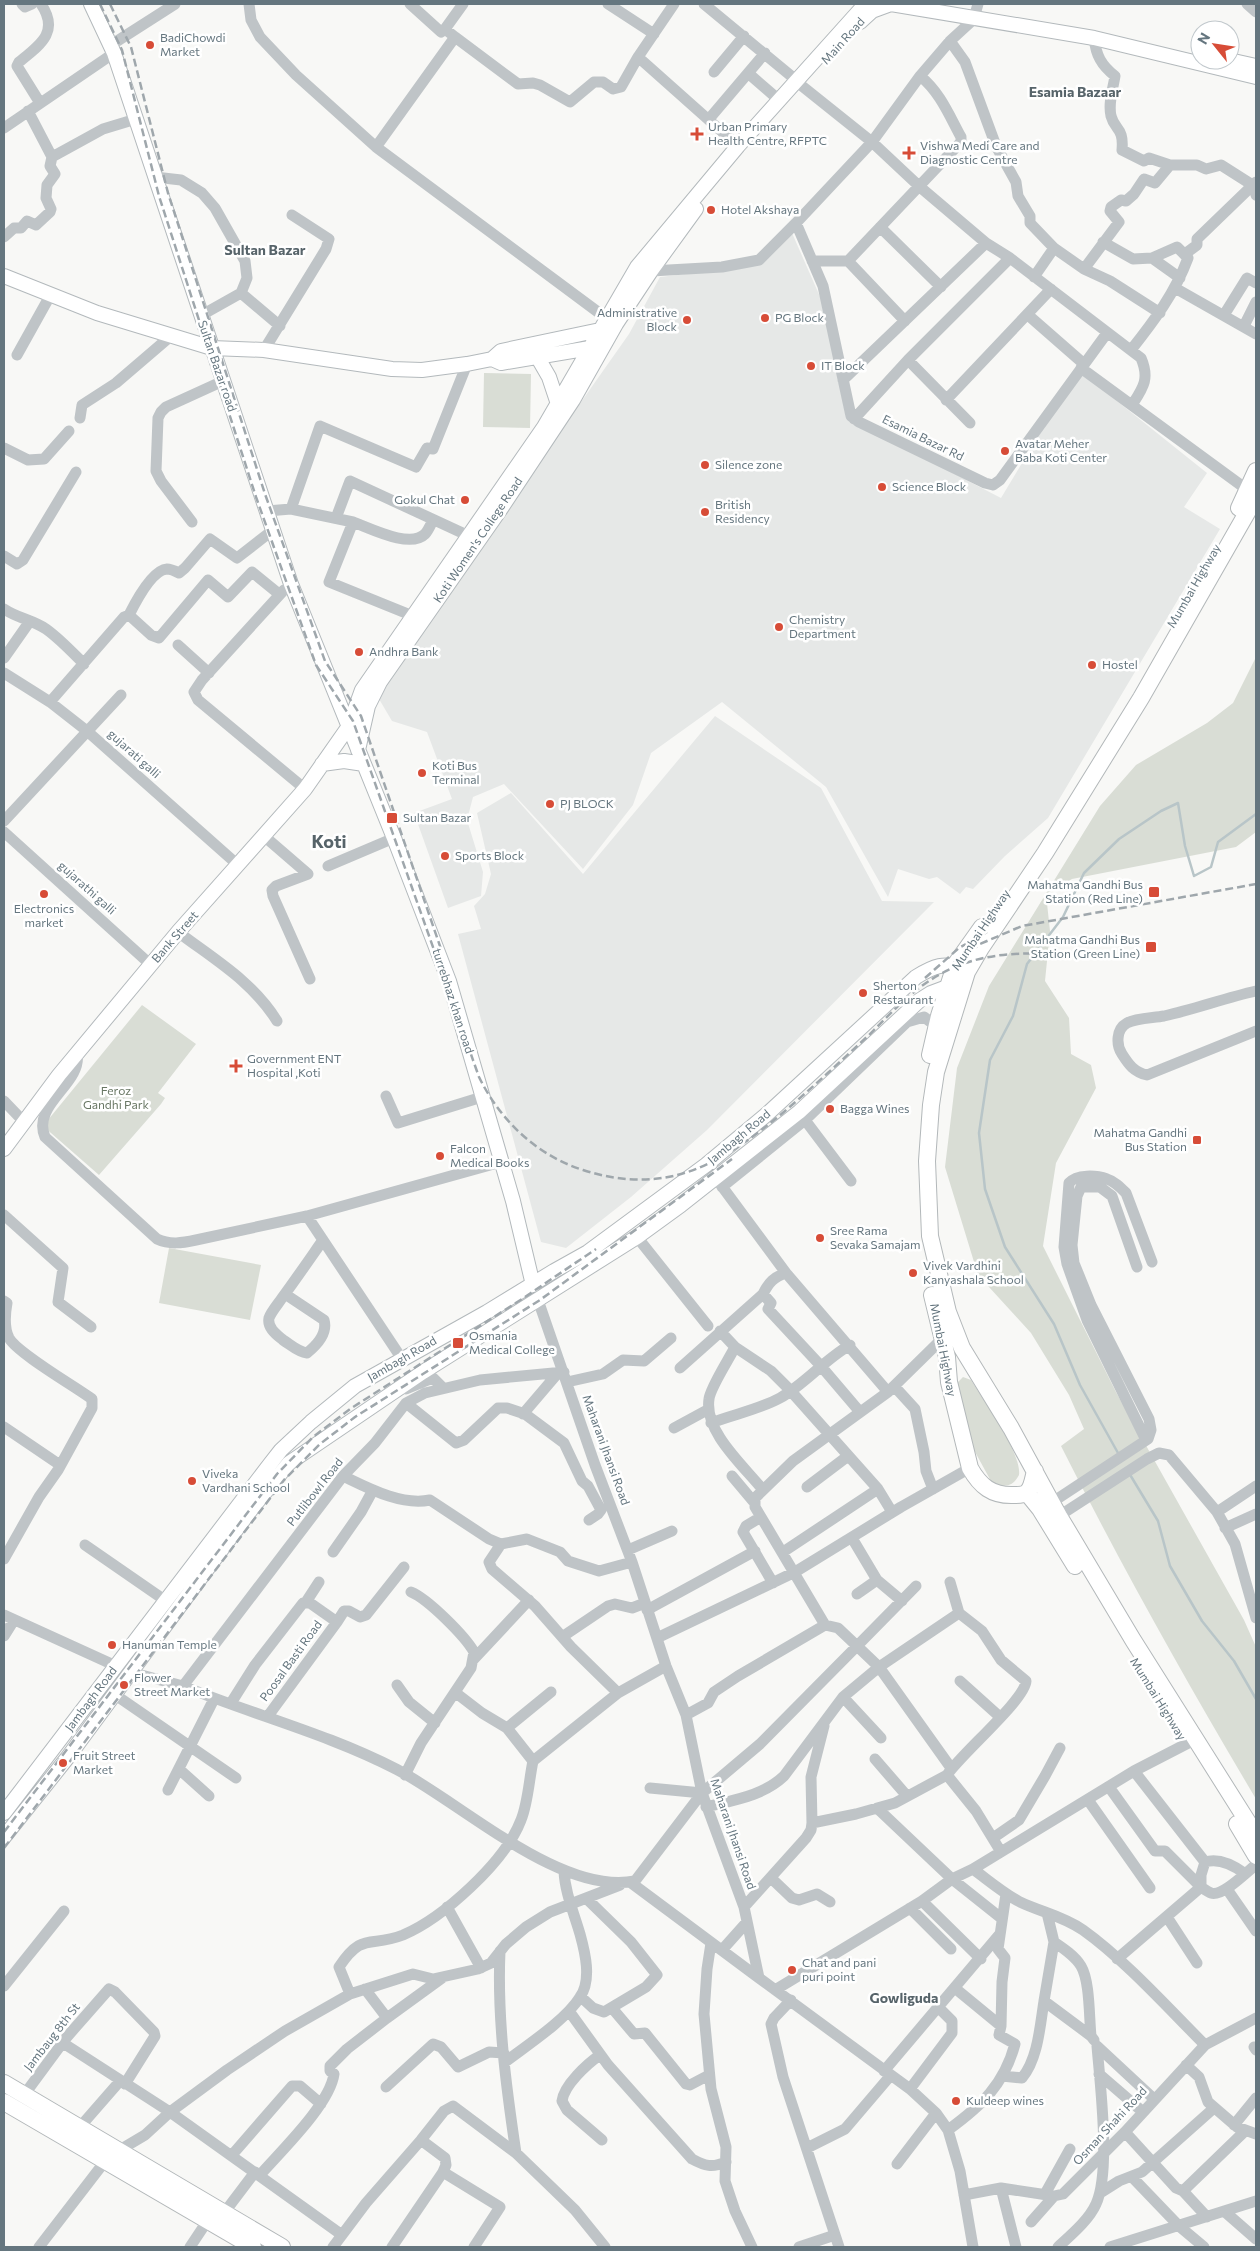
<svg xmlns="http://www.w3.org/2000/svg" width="1260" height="2251" font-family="Commissioner,sans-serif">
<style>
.built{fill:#e6e8e7}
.green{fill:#d9ddd5}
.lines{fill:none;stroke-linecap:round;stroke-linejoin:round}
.stream{stroke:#b8c5c8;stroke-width:2.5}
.major-casing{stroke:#b3b9bc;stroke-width:16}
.highway-casing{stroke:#b3b8ba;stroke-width:18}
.minor{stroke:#bfc4c7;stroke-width:11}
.major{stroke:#fff;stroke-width:14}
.highway{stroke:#fff;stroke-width:16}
.rail{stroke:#9fa7ac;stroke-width:2.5;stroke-dasharray:8 4;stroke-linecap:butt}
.poi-dot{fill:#d74c37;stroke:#fff;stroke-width:2}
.labels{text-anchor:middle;stroke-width:5;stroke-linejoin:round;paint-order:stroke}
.poi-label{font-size:12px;fill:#65767f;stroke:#fff;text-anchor:start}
.street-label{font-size:12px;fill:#65767f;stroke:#fff}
.park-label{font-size:12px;fill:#697764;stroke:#fff}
.neighbourhood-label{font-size:14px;font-weight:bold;fill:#57646a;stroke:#fff}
.district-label{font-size:18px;font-weight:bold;fill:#57646a;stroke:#fff}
</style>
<rect width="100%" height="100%" fill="#f8f8f6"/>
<!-- built -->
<path class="built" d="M792,233L825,308L846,418L1001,498L1042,430L1082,373L1207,473L1184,507L1220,529L1048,818L1005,856L973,889L966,887L960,894L937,877L929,879L898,869L888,897L826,787L722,702L651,753L633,805L583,869L504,784L473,797L467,820L483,872L481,896L448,908L414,813L452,799L427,732L392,721L379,699L390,673L629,334L660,277L722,270L764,261Z
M715,716L821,788L882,901L934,902L707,1130L631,1197L566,1248L541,1242L458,934L481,929L474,906L485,894L491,874L477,813L511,793L583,874Z"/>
<!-- green -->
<path class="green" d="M484,373L531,374L530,428L483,427Z
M1256,657V832L1236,847L1072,879L1046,894L1050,931L1045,981L1069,1018L1071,1054L1091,1065L1096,1088L1056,1163L1043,1246L1116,1392L1244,1620L1256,1647V1799C1187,1683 1122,1567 1061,1446L1084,1429L1069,1395L1031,1333L978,1275L945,1167L957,1068L989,986L1100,806L1136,765L1207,723L1233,703Z
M142,1005L196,1044L158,1093L165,1098L161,1104L99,1175L43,1126Z
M169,1248L261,1265L250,1320L159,1303Z
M963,1377L971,1380C983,1400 1022,1453 1019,1475C1012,1488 1004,1487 992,1483L974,1450L957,1383Z"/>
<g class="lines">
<!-- stream -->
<path class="stream" d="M1118,1453L1080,1385L1054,1324L1005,1247L985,1189L979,1133L990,1060L1013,1016L1027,964L1063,917L1084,873L1119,839L1161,811L1178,803L1185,846L1194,876L1211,867L1218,842L1256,814
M1129,1473L1158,1521L1170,1566L1202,1621L1234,1661L1256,1699"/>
<defs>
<path id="major" d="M91,4L114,53L291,584L394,838L449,981L513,1201L533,1285
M860,22L872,11L891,4L1094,38L1256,77
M1229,60L1256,66
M4,276L97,313L212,348L264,350L392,369L422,370L467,364L492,359L501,351L600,330L605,332
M538,358L549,377L558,404
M492,359L501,363L590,348L594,349
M358,750L368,706L380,682L500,510L573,400L616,324L651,271L696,209
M322,764L344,761L364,764
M4,1149L59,1075L178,932L305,789L349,726L362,690L544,427L637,267L738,146L860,10L867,4
M4,1813L270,1464L281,1450L311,1422L355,1386L487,1312L554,1271L588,1252L706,1165L766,1115L916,977C932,967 946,960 964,971
M4,1837L68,1757L253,1507L289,1463L423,1372L637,1237L681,1205L799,1112L920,1000L931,993L955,984"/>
<path id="highway" d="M1256,497L1141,698L1045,853L981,948L967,972L936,1072L931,1105L927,1161L930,1236L948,1312L962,1348L1011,1428L1059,1516L1133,1640L1256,1835
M1239,508L1256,471
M930,1055L939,1016L955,965L982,927
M932,1295L947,1357L949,1382L970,1468C980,1486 992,1496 1014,1495C1018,1495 1023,1495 1026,1493C1032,1489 1033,1478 1035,1471
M1027,1493L1040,1509L1075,1566
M1237,1824L1256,1856
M4,2083L282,2247
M4,2102L253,2247"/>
</defs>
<!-- major casing -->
<use href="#major" class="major-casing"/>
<!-- highway casing -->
<use href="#highway" class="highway-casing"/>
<!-- minor -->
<path class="minor" d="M22,4L25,7L32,4
M249,4L251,20L260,37L296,75L376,147L606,318
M410,4L441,32L445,29
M608,4L654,34
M704,4L796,80
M1247,4L1256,12
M976,11L978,4
M455,37L518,84L533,83L540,85L570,102L594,82H603L613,89L621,87L638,57L674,4
M1094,38C1096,55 1101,65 1115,76C1113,89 1108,103 1111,116C1115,131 1124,127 1122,150L1144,161L1149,158L1170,165
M950,41L965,62L996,146L1016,182L1018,196L1030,216V223L1054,248L1084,269L1110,281L1160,313
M111,45L175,4
M638,57L738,146
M714,72L744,36
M748,73L779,100
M802,86L872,142L920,187L986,243L1010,258L1141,358C1150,379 1143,388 1132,405
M40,103L17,66L19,62C40,45 60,32 41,4
M28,111L52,157
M709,119L765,53
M4,128L114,53
M376,147L455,37L445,29L463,4
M155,177L181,180L202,193L215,208L245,261L247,278L241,293L200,316
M796,223L823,286L851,416L859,422L985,483L993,485L1000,480L1107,333
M880,227L941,287
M4,237L14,228H21L27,221L36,225L50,212L51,209L46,198L47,185L55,174L50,166L52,157L103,129L136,119
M1103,242L1133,259L1152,258L1180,278
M1185,254L1197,245V239L1256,182
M812,261H848L961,142V137C949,115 940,92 920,76
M848,261L905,321
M1084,269L1119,222L1110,211L1111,207L1121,200L1126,201L1134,194L1144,179L1155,183L1170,165H1197L1206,169L1221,165L1254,186L1256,195
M646,270L651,271L722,267L759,260L796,223L872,142L920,76L950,41L974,19
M1034,277L1054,248
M1175,288L1256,334
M241,293L280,326
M1028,315L1084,364
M1224,315L1247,278L1256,283
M1244,326L1256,302
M264,350L326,249L329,239L292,215
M1131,350C1154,321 1175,293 1188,258L1177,247L1152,258
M17,355L51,294
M908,360L970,423
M1081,368L1253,494
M843,380L986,243
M946,400L1051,289
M80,418L82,405L116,383L172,335
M854,419L908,360L1010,258
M4,448L28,460L44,459L69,431
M291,509L320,426L416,467L427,448L433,449L467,364
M267,511L291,509L353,522L329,582L413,616
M336,518L350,481L469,536
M192,522L161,481L156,471L158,418L161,412L166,407L223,381
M353,522C370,528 410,549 425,534C428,531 431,524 433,520
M4,556L17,564L23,560L76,472
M284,590L202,680L194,692L198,700L305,789
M4,609C17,618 33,620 46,629C60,639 72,652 84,664
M129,615C135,603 152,570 167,569C171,569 175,571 179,573L185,568L210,539L237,558L273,530
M178,645L209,673
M4,658L30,621
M4,673L50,702L87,731L238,865
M50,702L124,617L129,615L151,635L159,638L208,580L228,597L252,572L279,594
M4,821L121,695
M4,832L151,965
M264,836L308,874L276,886L272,890L273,896L310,979
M328,866L394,838
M178,932C215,960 252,981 277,1021
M1256,991C1225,998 1195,1009 1164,1016C1153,1018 1136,1018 1127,1023C1116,1029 1116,1045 1122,1054C1129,1065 1134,1072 1147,1075L1256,1031
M77,1053C83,1084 31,1104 45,1137L157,1239C170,1245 182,1243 196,1240L307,1216L501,1162
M386,1096L398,1123L482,1097
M4,1101L25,1123
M805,1120L851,1181
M718,1181L786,1273L888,1392
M722,1187L805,1120L907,1022L924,1017L932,1023L936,1032
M4,1215L63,1268L58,1302L91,1327
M307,1216L402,1359
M637,1237L708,1326
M786,1273C774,1277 769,1282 763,1294L771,1303L768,1309L820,1365L860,1412
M285,1294L324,1320C328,1334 317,1345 307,1353C298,1352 291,1345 283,1340C277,1335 267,1328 269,1318C271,1312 278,1304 282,1298C296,1279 309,1260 323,1240
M538,1300L595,1465L632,1562L666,1666L686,1715L702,1793L744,1907L759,1978L910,2089L936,2113L948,2130L960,2171L973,2247
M4,1301L7,1303C5,1314 4,1328 9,1338C17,1353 76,1387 92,1399V1408L58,1470L39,1497L4,1559
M720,1331L735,1347L771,1371L789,1389L878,1489L892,1512
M735,1347C729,1359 710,1388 709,1399C704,1432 744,1466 763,1490
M680,1368L763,1294
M567,1382L603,1374L623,1360L644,1361L671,1338
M894,1386L915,1409L924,1452L926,1471L933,1489
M406,1389L433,1378L443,1388
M406,1403L456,1443L464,1440L498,1408H507L525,1414L564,1443L582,1481L588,1486L601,1510L598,1514L589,1520
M523,1414L558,1373
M711,1423C734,1414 758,1410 780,1398C805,1384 824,1360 850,1345
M4,1427L60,1465
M674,1428L709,1409
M1146,1440L1087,1320L1067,1264L1064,1247L1069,1183C1077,1174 1096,1175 1107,1179C1114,1181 1120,1187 1126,1193L1152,1262
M343,1476C368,1488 401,1506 430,1500L489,1539L501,1544L489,1562L492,1569L535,1606L571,1647L618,1693
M732,1476L753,1501
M807,1487L848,1456
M1051,1503L1148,1439L1151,1430L1149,1419L1091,1305L1074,1263L1072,1245L1077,1196L1081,1187H1100L1112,1196L1137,1267
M1217,1512L1256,1486
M1059,1516L1147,1459L1159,1453L1169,1455L1217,1512L1235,1544L1256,1618
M761,1517L825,1625L838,1628L857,1646L916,1586
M1225,1528L1256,1514
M852,1538L877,1580L902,1601
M501,1544L527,1539L560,1552L568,1561L599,1571L632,1562
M85,1545L166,1601
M628,1550L672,1531
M333,1552L361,1512L373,1490
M783,1552L878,1489
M950,1582L959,1613L982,1631L1001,1660L1026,1681C1025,1700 961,1754 947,1775L976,1811L1001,1852
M773,1583L743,1532L746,1526L761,1517L755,1507V1498L793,1461L888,1392L943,1338L948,1337
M857,1594L877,1580
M306,1602L319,1582
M647,1610L755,1551
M4,1615L116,1666
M4,1636L14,1620
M562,1637L608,1606L615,1604L632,1608L645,1603
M657,1638L795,1572L901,1507L970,1468
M473,1660L529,1600
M130,1672L183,1686L343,1476L375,1443L406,1403L425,1393L480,1380L564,1372
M960,1681L1000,1717
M397,1685L409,1702L435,1723
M183,1686C254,1715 328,1734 396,1769C460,1802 561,1896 635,1881L702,1793L760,1744L857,1646L879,1667L951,1768
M456,1693L482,1713L507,1728L533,1761
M114,1694L236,1778
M843,1697L881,1738
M231,1703L255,1665L303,1603H310L337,1622L344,1611H349L360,1617L366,1615L404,1567
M686,1715L708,1703L714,1692L738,1676L825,1625
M268,1716L337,1622
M507,1728L551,1692
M875,1759L907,1796
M179,1769L209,1796
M1134,1771L1205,1862C1218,1858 1233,1865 1244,1873
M405,1775L421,1743L471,1668L474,1652C465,1636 428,1599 411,1592
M1109,1787L1155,1851H1165L1201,1887L1117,1959
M650,1788L702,1793
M168,1790L214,1699
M1088,1800L1150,1888
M706,1807C734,1800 763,1796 784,1776L843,1697L879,1667L959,1613
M877,1808L952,1879L1001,1918
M812,1823L811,1777L824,1726
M993,1838L1019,1820L1045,1776L1060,1748
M1205,1862L1201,1875V1887C1204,1889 1208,1892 1211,1893C1223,1897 1246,1872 1256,1865
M973,1869C988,1880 1003,1893 1020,1902C1041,1912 1063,1916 1083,1930C1125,1960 1168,2008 1205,2045
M771,1878L792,1898L799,1900L817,1894L830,1902
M630,1882L759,1978
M1227,1889L1256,1931
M922,1901L981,1959
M447,1907L481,1968
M744,1907L806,1838L811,1830L812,1823L856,1814L895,1803L947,1775
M910,1908L951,1949
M1047,1913L1054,1942L1044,2001L1091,2036
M1167,1917L1197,1963
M1054,1942C1063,1948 1075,1956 1081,1966C1090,1981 1089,2017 1091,2036L1094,2040
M711,1943L707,1969L704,2014L711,2089L726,2147L725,2181L735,2211L752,2247
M722,1950L747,1922
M500,1951C497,2018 506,2086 516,2153
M4,1986L64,1911
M956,1989L1001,2026
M775,1990L922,1901L952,1879L973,1869L1134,1771L1196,1739
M350,1994L413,1974L433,1979L478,1969L491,1963L506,1944L526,1927L550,1912L620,1885
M581,1997L593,2008L604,2012L646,1987L657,1975L631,1942L586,1898
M791,2000L774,2018L771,2024L783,2077L839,2247
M612,2008L634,2034L645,2033L686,2084L690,2085L709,2075
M569,2011L608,2065L692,2159C705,2166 712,2168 726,2162
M387,2018L442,1978
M63,2043L170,2112L342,2235
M1254,2047L1256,2050
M600,2055C587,2064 564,2085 562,2101L567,2110L602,2140
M505,2062C526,2046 566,2020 580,1997C592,1980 585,1952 580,1934C574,1913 565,1893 564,1871
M1186,2065L1199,2077L1208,2102L1237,2127L1256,2134
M884,2071L999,1935
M1099,2074L1143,2112
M1002,2076L1022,2078C1038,2059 1040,2026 1044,2001
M386,2087L433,2044L441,2047L458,2067L489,2052L504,2053
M910,2089L952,2033V2021L939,2008
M24,2095L66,2038L109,1989L115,1992L154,2032L155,2036L125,2084
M1234,2125L1256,2098
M79,2128L120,2081
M948,2130C981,2106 1004,2085 1015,2044L999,2035L1001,2026L1002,1982L1005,1958L998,1949L1006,1894
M1125,2132L1176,2188L1183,2191
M421,2140L445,2158L446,2165L443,2172
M807,2148L845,2129L891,2075
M118,2151L145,2135L170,2112L227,2070L285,2031L350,1994L339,1967C363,1931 370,1948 403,1935C443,1918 505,1862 521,1820C528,1803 529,1780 533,1761L618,1693L666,1666
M232,2155L292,2086H300L321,2104
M897,2164L936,2113
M260,2175C281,2151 330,2104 334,2074L330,2071V2066L347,2049L387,2018L365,1989
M1132,2177L1179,2226L1204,2247
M1001,2188L1016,2247
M1100,2193L1119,2181L1142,2172L1214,2108
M1045,2194L1070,2149
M964,2195L1001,2188L1054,2196L1063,2194L1125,2132L1205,2045L1256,2018
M1224,2211L1256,2239
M224,2213L255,2172
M1207,2217L1183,2191L1245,2131
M1031,2222L1054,2196
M39,2247L106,2160
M190,2247L208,2220
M333,2247L366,2203L421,2140L444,2111L453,2106L516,2153L575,2210L605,2247
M392,2247L443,2172L500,2207L474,2247
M799,2247L835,2235
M1058,2247C1071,2235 1089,2220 1096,2204C1111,2172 1100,2083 1097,2046L1154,2099
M1110,2247L1256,2201"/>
<!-- major -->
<use href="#major" class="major"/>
<!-- highway -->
<use href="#highway" class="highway"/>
<!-- rail -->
<path class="rail" d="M100,4L122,50L159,196L256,497L316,665L353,721L479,1077C500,1120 536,1155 583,1170C667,1197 722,1164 785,1111C814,1086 841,1061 869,1035C890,1014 911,991 937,976C971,956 1008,952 1047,954
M110,4L131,47L168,193L265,494L325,661L361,716L442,952
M951,965L980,944L1022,926L1256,884
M925,978L959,948L987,932
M4,1832L277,1474L313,1437L350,1409L522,1299L596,1249
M4,1848L284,1480L320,1444L355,1417L540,1300L732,1159"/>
</g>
<!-- markers -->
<g class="poi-dot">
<circle cx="150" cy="45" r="5"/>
<path d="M694.5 126.5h5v5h5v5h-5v5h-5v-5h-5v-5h5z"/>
<path d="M906.5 145.5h5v5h5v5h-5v5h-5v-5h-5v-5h5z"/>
<circle cx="711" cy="210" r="5"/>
<circle cx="765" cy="318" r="5"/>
<circle cx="687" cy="320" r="5"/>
<circle cx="811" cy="366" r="5"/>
<circle cx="1005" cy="451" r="5"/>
<circle cx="705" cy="465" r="5"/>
<circle cx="882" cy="487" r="5"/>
<circle cx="465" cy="500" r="5"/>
<circle cx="705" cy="512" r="5"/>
<circle cx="779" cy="627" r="5"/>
<circle cx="359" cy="652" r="5"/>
<circle cx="1092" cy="665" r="5"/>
<circle cx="422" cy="773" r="5"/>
<circle cx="550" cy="804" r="5"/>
<rect x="386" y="812" width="12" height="12" rx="2.5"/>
<circle cx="445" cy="856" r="5"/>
<rect x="1148" y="886" width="12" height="12" rx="2.5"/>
<circle cx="44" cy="894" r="5"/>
<rect x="1145" y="941" width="12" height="12" rx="2.5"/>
<circle cx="863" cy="993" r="5"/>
<path d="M233.5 1058.5h5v5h5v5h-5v5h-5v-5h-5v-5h5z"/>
<circle cx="830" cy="1109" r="5"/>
<rect x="1192" y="1135" width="10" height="10" rx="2.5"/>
<circle cx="440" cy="1156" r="5"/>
<circle cx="820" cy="1238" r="5"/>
<circle cx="913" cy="1273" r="5"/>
<rect x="452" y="1337" width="12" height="12" rx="2.5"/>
<circle cx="192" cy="1481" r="5"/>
<circle cx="112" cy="1645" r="5"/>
<circle cx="124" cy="1685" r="5"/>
<circle cx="63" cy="1763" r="5"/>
<circle cx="792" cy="1970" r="5"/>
<circle cx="956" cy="2101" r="5"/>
</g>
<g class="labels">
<!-- poi labels -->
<g class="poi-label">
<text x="160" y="42">BadiChowdi<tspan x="160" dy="14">Market</tspan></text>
<text x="708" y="131">Urban Primary<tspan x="708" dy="14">Health Centre, RFPTC</tspan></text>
<text x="920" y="150">Vishwa Medi Care and<tspan x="920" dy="14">Diagnostic Centre</tspan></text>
<text x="721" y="214">Hotel Akshaya</text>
<text x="677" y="317" text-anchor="end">Administrative<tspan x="677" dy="14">Block</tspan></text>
<text x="775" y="322">PG Block</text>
<text x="821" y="370">IT Block</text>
<text x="1015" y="448">Avatar Meher<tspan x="1015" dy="14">Baba Koti Center</tspan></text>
<text x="715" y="469">Silence zone</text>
<text x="892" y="491">Science Block</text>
<text x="455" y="504" text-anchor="end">Gokul Chat</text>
<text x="715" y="509">British<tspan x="715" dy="14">Residency</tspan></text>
<text x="789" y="624">Chemistry<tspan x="789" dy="14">Department</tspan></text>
<text x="369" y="656">Andhra Bank</text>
<text x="1102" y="669">Hostel</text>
<text x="432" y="770">Koti Bus<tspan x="432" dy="14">Terminal</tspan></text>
<text x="560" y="808">PJ BLOCK</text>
<text x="403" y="822">Sultan Bazar</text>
<text x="455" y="860">Sports Block</text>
<text x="1143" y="889" text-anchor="end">Mahatma Gandhi Bus<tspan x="1143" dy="14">Station (Red Line)</tspan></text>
<text x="44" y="913" text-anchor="middle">Electronics<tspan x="44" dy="14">market</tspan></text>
<text x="1140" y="944" text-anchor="end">Mahatma Gandhi Bus<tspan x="1140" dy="14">Station (Green Line)</tspan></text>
<text x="873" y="990">Sherton<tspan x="873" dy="14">Restaurant</tspan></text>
<text x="247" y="1063">Government ENT<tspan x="247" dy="14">Hospital ,Koti</tspan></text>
<text x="840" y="1113">Bagga Wines</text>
<text x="1187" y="1137" text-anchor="end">Mahatma Gandhi<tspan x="1187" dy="14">Bus Station</tspan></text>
<text x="450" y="1153">Falcon<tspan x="450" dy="14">Medical Books</tspan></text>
<text x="830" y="1235">Sree Rama<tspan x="830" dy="14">Sevaka Samajam</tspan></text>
<text x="923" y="1270">Vivek Vardhini<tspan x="923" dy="14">Kanyashala School</tspan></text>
<text x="469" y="1340">Osmania<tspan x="469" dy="14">Medical College</tspan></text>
<text x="202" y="1478">Viveka<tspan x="202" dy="14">Vardhani School</tspan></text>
<text x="122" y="1649">Hanuman Temple</text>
<text x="134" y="1682">Flower<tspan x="134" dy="14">Street Market</tspan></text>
<text x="73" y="1760">Fruit Street<tspan x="73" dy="14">Market</tspan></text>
<text x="802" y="1967">Chat and pani<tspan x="802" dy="14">puri point</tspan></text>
<text x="966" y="2105">Kuldeep wines</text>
</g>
<!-- street labels -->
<g class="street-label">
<text transform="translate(843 41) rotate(-48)" y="4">Main Road</text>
<text transform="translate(217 366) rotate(71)" y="4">Sultan Bazar road</text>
<text transform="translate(923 438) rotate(26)" y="4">Esamia Bazar Rd</text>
<text transform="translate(478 540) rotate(-56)" y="4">Koti Women's College Road</text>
<text transform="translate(1194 586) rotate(-60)" y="4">Mumbai Highway</text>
<text transform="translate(134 754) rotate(42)" y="4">gujarati galli</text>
<text transform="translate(87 888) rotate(42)" y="4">gujarathi galli</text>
<text transform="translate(981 930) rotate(-56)" y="4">Mumbai Highway</text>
<text transform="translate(175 937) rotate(-49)" y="4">Bank Street</text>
<text transform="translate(453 1001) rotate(72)" y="4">turrebhaz khan road</text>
<text transform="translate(739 1137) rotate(-40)" y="4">Jambagh Road</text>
<text transform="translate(943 1350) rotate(79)" y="4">Mumbai Highway</text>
<text transform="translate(402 1359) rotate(-30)" y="4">Jambagh Road</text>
<text transform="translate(606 1450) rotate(70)" y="4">Maharani Jhansi Road</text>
<text transform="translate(315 1492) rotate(-52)" y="4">Putlibowl Road</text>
<text transform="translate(291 1661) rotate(-54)" y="4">Poosal Basti Road</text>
<text transform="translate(91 1699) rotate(-53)" y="4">Jambagh Road</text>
<text transform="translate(1158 1699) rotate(58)" y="4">Mumbai Highway</text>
<text transform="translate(733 1834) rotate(71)" y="4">Maharani Jhansi Road</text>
<text transform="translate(52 2037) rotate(-52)" y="4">Jambaug 8th St</text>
<text transform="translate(1110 2126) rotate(-47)" y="4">Osman Shahi Road</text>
</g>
<!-- park labels -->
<g class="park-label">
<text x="116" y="1095">Feroz<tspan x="116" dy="14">Gandhi Park</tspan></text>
</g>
<!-- neighbourhood labels -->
<g class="neighbourhood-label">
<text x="1075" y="97">Esamia Bazaar</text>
<text x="265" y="255">Sultan Bazar</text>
<text x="904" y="2003">Gowliguda</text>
</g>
<!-- district labels -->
<g class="district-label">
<text x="329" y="848">Koti</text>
</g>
</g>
<!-- border -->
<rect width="1260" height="2251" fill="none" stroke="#65767f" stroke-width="10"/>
<!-- north arrow -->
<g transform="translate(1215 45) rotate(300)"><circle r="24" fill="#ffffff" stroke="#c1c8cc"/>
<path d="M0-4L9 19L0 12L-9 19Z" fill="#d74c37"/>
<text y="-8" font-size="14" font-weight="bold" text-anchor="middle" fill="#65767f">N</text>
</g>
</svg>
